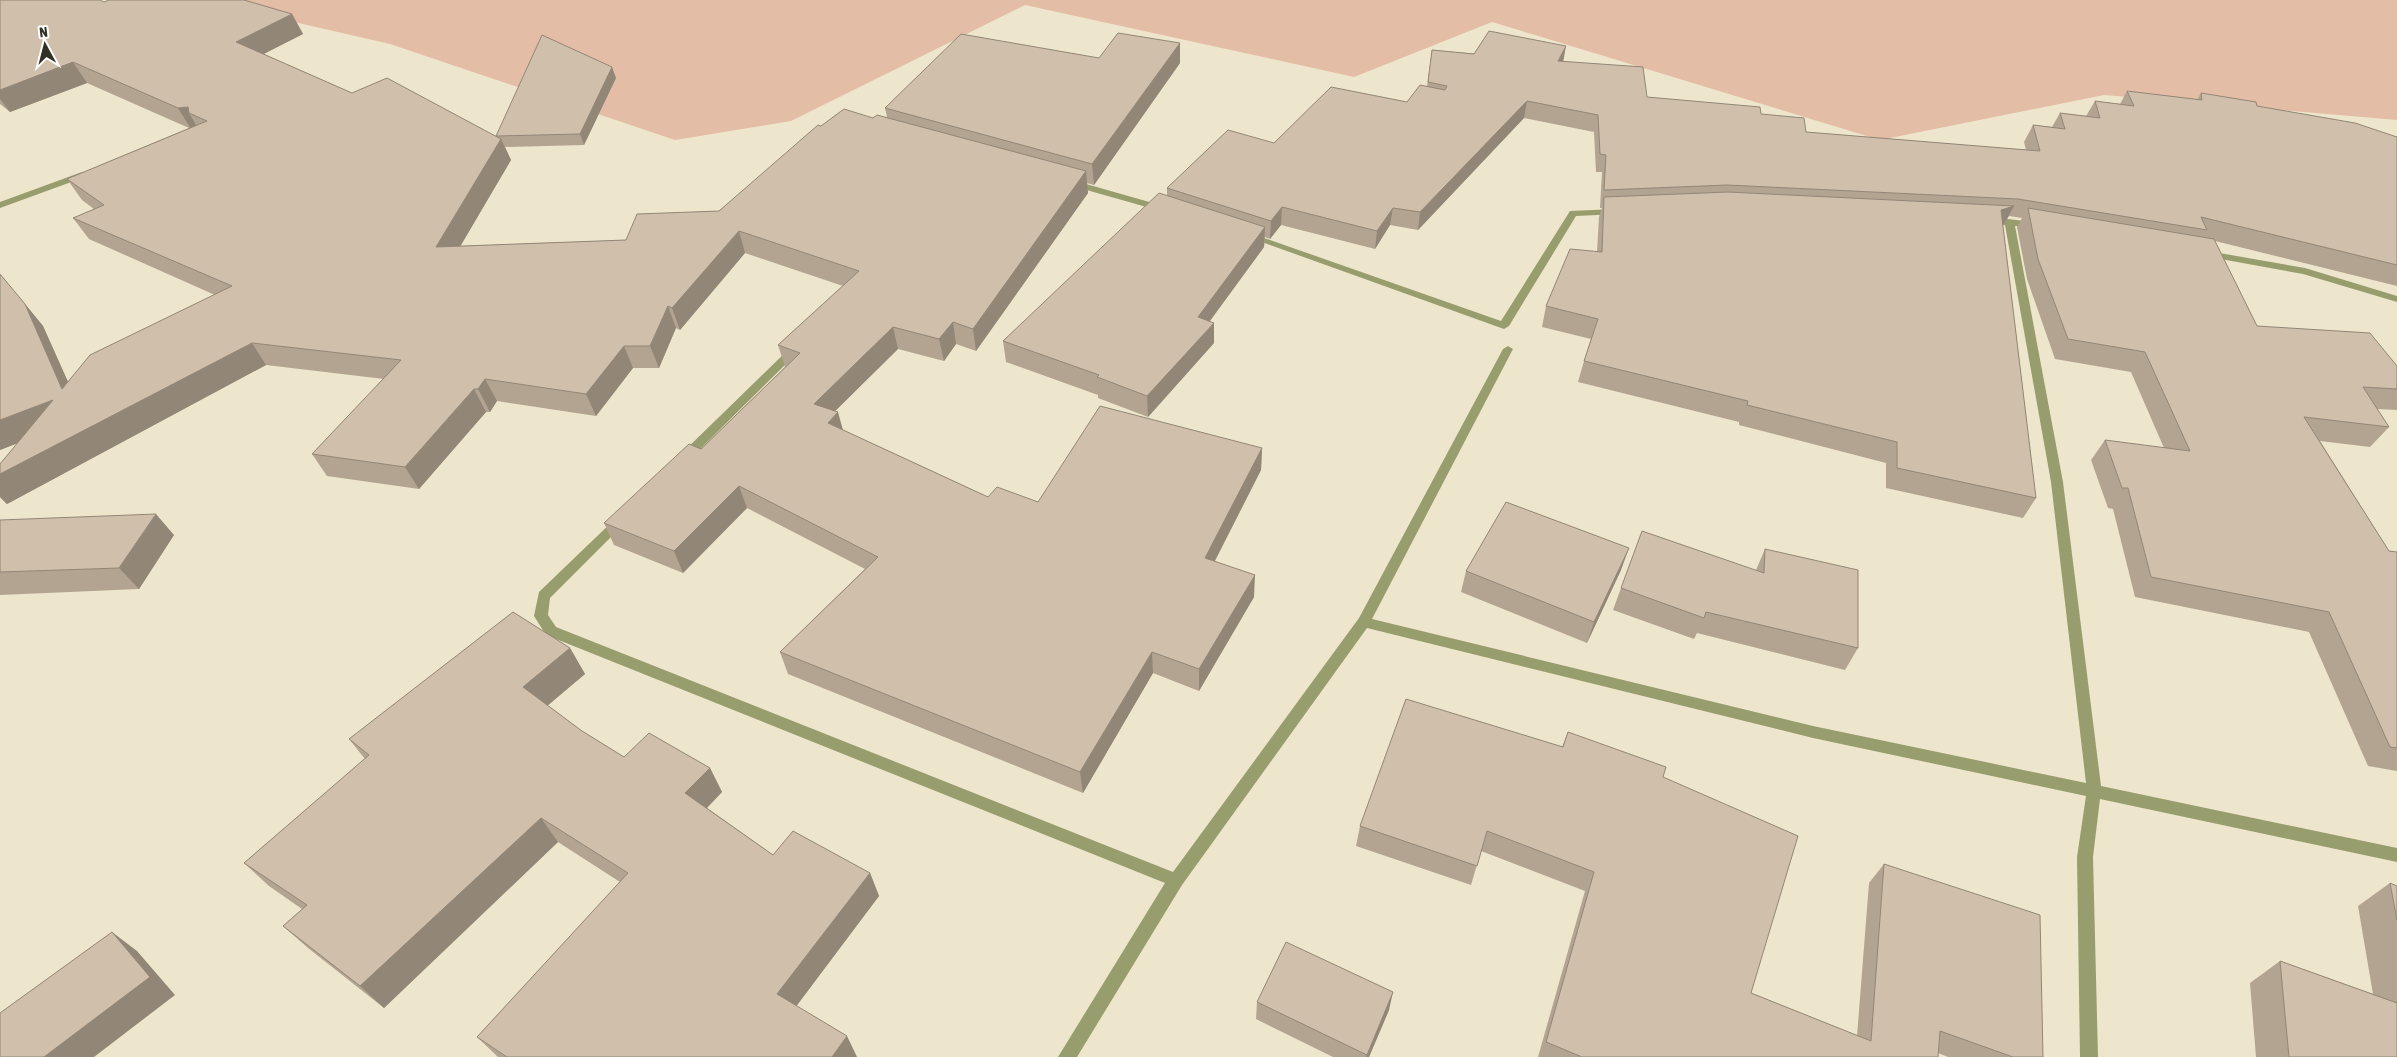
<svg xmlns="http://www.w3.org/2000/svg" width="2397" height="1057" font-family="'Asap Condensed',sans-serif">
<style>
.green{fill:#e4bda6}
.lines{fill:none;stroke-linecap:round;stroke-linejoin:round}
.minor{fill:#989d6e;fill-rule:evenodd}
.wall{fill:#b3a492}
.shaded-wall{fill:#928677}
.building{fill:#d0bfaa;stroke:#928677}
</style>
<rect width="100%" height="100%" fill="#eee6cc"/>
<!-- green -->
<path class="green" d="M198,0H2397V120L2104,95L1880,140L1492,22L1354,77L1025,5L791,121L675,140L390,44Z"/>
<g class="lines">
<!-- minor -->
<path class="minor" d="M82,172L85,173V177L0,208V202Z
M1072,180L1167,207L1169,209L1164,212L1069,185L1067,183Z
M1616,209L1621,212L1619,214L1576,216L1509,326L1504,329L1245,236L1247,234H1253L1501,321L1570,211Z
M1990,217L2035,222L2040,225L2035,228L2015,226L2063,482L2101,786L2397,848V862L2100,799L2093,857L2098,1057H2080L2077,857L2086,796L1813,738L1367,628L1182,885L1077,1057H1058L1165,883L546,635L534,616L539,592L616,518H624L626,521L624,524L550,598L548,615L556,627L1173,872L1359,618L1503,349L1508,346L1513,349L1372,619L1813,726L2086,783L2051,482L2005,225L1987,222V218Z
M2208,251L2305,268L2397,296V302L2303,274L2204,256V252Z
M794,347L799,350L798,352L688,461H680L678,458L680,455L790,348Z"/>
</g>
<!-- wall -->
<path class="wall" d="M0,0L104,2L292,14L303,34L263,54L352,93L496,136L616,78L584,145L505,147L511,160L460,246L626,240L719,211L821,126L873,118L887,117L885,108L1099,58L1180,43V63L1094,185L1087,183L1088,193L976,351L956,344L944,361L898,349L835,411L843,430L988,497L1038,502L1262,448L1261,470L1215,561L1254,597L1199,691L1153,673L1083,793L788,674L780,652L865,569L747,508L683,573L614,545L604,523L701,449L785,367L778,345L843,286L745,253L680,330L676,328L659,368H633L596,416L497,401L490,412H486L419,489L327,476L312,454L384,379L266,365L7,504L0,497V464L18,443L0,450V274L43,326L68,382L215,295L89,239L73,218L94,209L82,200L67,179L189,128L87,83L10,112L0,104Z
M1432,50L1563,61L1647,97L1761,114L1806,132L2026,150L2024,142L2033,125L2052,127L2060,113L2086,116L2095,101L2120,104L2127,91L2197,100L2201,93L2257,106L2397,137V286L2215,241L2257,326L2397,366V410L2377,409L2389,427L2370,447L2320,441L2389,551L2397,552V771L2368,766L2309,632L2135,597L2113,509L2108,508L2091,460L2105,440L2164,448L2131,372L2055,359L2027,279L2017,227L2022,218L2009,216L2003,226L2036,498L2023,518L1886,488V463L1739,425V422L1578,382L1584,361L1591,339L1542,327L1546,306L1597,252L1599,217L1602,208H1600L1602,172H1596L1594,132L1524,118L1418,230L1390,225L1375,249L1281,225L1270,239L1265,237L1264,247L1210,321L1214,343L1148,417L1098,398V395L1006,362L1003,341L1167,196V188L1274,143L1407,102L1427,86Z
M0,520L174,535L139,589L0,595Z
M1765,549L1858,648L1845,670L1697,633L1694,639L1613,610L1621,588L1756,570Z
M1621,570L1587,643L1461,592L1466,571Z
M570,648L585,674L547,705L582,731L624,757L710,768L722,792L707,808L773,855L870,873L879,896L796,1006L857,1057H498L477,1037L620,882L558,842L384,1008L308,948L283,926L302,909L269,886L244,863L365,759L349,739Z
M1568,732L1663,777L1751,993L1857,1036L1869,883L1884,864L2043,1057H1948L1938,1053V1057H1538L1585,891L1481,851L1471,885L1356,846L1360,826L1562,747Z
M2390,883L2397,886V1057H2256L2250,983L2280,961L2373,994L2358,906Z
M1257,1002L1389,1010L1369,1057H1333L1256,1019Z"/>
<!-- shaded-wall -->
<path class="shaded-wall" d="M292,14L303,34L248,62L236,42Z
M1180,43V63L1094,185L1092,164Z
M1566,46L1563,63L1558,61Z
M73,62L87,83L10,112L0,99V90Z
M612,67L616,78L584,145L580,134Z
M1527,101L1524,118L1418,230L1420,212Z
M188,107L189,113L198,128L191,129L178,108Z
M501,139L511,160L447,269L436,247Z
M1086,171L1088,193L976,351L973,329Z
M2014,206L2003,226L1990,230L2001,210Z
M1282,207L1281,225L1270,239L1271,221Z
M1393,208L1390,225L1375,249L1377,231Z
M1265,227L1264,247L1198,337V317Z
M739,231L745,253L680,330L672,308Z
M25,304L43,326L81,411L62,389Z
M668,306L676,328L659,368L650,346Z
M953,322L956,344L944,361L939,339Z
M1214,323V343L1148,417L1147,396Z
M893,327L898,349L820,426L814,404Z
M252,343L266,365L7,504L0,497V474Z
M624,346L633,368L596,416L586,394Z
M485,379L497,401L490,412L478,389Z
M474,389L486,412L419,489L405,467Z
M53,400L72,422L0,450V420Z
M838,412L844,434L828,423Z
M1262,448L1261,470L1205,580V558Z
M739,486L747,508L683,573L674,551Z
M156,514L174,535L139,589L119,568Z
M1629,548L1621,570L1587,643L1594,622Z
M1255,575L1254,597L1199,691V669Z
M570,648L585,674L539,713L523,687Z
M1152,652L1153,673L1083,793L1080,772Z
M710,768L722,792L698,817L685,793Z
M541,818L558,842L384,1008L360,986Z
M870,873L879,896L789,1016L777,994Z
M112,932L137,951L175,995L94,1057H44Z
M1393,992L1389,1010L1369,1057H1366Z
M847,1036L857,1057H832Z"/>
<!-- building -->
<path class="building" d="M0,0H100L104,2L109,0H244L292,14L236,42L352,93L387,78L501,139L436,247L626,240L637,214L719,211L818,125L821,126L844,109L873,118L877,115L1086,171L973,329L953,322L939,339L893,327L814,404L838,412L828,423L988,497L997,487L1038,502L1100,406L1262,448L1205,558L1255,575L1199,669L1152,652L1080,772L780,652L878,557L739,486L674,551L604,523L689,444L701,449L800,353L778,345L859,271L739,231L672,308L668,306L650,346H624L586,394L485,379L478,389H474L405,467L312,454L401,360L252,343L0,474V464L53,400L0,420V274L25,304L62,389L90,355L232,286L73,218L104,205L67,179L207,121L189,113L188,107L178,108L73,62L0,90Z
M1489,31L1566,46L1558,61L1643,67L1647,97L1760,107L1761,114L1804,118L1806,132L2040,151L2033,125L2065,129L2060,113L2100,118L2095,101L2134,106L2127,91L2202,100L2201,93L2256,102L2257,106L2355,123L2397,137V265L2201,217L2207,230L2018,199L1727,185L1604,190L1606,155L1600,154L1598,115L1527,101L1420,212L1393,208L1377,231L1282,207L1271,221L1167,188L1228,130L1274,143L1331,87L1407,102L1420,85L1445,90L1447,86L1428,82L1432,50L1474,54Z
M1118,33L1180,43L1092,164L885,108L961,34L1099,58Z
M542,35L612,67L580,134L497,136H496Z
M1728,192L2014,206L2001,210L2036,498L1897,468V442L1747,405L1748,401L1584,361L1598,319L1546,306L1570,249L1602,252L1604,197Z
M1159,193L1265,227L1198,317L1214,323L1147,396L1097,377L1099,375L1003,341Z
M2028,208L2214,239L2257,326L2370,333L2397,366V389L2363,387L2389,427L2304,417L2389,551L2397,552V748L2390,747L2329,612L2151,577L2128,488H2122L2105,440L2190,451L2145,352L2068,339L2038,259Z
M1506,502L1629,548L1594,622L1466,571Z
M156,514L119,568L0,572V520Z
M1642,531L1764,573L1765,549L1858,570V648L1706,612L1704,618L1621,588Z
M513,612L570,648L523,687L582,731L624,757L649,733L710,768L685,793L773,855L793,831L870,873L777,994L847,1036L832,1057H507L477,1037L628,873L541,818L360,986L283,926L307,905L244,863L369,755L349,739Z
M1406,699L1563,747L1568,732L1666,767L1663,777L1798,836L1751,993L1871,1041L1884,864L2040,915L2043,1057H2013L1940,1031L1938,1057H1582L1546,1042L1594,872L1487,831L1477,866L1360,826Z
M2390,883L2397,886V920Z
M112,932L150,977L44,1057H0V1013Z
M1286,942L1393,992L1367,1055L1257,1002Z
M2280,961L2397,1003V1057H2289Z"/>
<!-- north arrow -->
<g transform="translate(45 45) rotate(353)" stroke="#ffffff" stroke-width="4" paint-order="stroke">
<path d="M0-4L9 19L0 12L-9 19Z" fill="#322f25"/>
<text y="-8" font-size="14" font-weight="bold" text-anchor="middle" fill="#322f25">N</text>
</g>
</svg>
